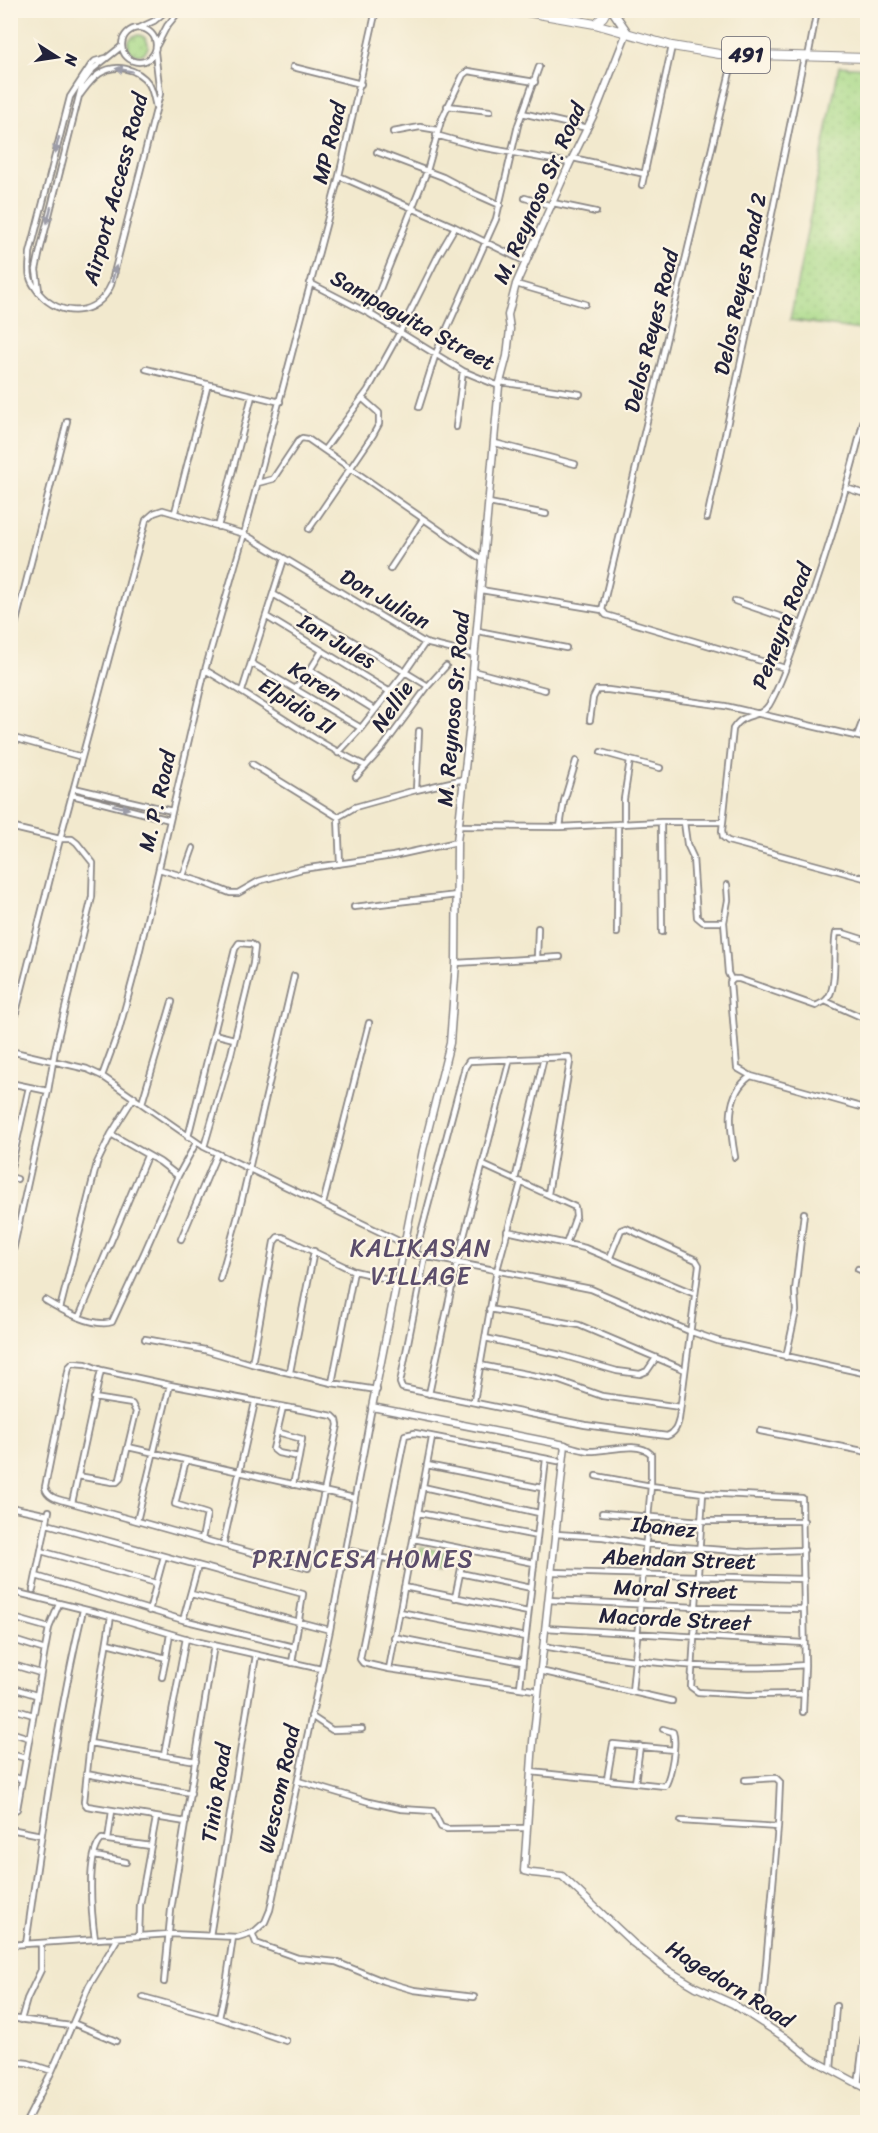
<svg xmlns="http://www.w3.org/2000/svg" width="878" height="2133" font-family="Sriracha,sans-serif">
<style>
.grass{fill:url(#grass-dots);stroke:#657e62;stroke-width:1.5}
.garden{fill:#a8d988;stroke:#657e62;stroke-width:1.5}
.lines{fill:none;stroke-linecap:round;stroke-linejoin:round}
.minor-casing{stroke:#8a8684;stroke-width:8}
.tertiary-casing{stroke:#8a8684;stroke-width:9}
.secondary-casing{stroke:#8a8684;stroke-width:10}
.primary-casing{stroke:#8a8684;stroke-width:10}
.minor{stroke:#fff;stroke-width:4.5}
.tertiary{stroke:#fff;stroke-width:6}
.secondary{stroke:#fff;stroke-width:7}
.primary{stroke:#fff;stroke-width:8}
.oneway{fill:#9c9ca7}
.labels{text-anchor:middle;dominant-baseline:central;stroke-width:4.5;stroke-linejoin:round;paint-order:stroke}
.shield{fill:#fcf5e5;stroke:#63616e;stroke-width:1.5}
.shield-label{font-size:21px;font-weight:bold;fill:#22223b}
.street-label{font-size:22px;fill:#22223b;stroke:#fcf5e5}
.neighbourhood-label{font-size:24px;letter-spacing:1.5px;fill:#5b4d6b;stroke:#fcf5e5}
</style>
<defs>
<pattern id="grass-dots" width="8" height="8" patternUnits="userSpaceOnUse" patternTransform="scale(1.5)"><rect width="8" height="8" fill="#a8d988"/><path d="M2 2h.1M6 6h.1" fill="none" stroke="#90ba76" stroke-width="1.8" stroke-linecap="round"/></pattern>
</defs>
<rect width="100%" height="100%" fill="#fcf5e5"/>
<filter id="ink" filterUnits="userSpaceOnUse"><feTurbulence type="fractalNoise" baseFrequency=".0167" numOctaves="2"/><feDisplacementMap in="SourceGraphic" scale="12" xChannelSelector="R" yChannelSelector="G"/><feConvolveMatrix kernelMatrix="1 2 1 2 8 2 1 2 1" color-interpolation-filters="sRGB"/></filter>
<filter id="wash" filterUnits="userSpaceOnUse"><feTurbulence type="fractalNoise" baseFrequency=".008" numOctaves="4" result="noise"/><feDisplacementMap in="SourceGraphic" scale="24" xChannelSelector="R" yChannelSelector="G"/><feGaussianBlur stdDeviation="1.35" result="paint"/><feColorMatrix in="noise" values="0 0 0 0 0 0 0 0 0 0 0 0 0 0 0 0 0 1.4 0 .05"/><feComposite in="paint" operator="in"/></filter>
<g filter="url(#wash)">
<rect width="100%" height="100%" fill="#f2e9ce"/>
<path class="grass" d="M128 45a10 10 0 1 1 20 0a10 10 0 1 1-20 0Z
M839 66 867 68V331L790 320Z"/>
<path class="garden" d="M421 1547 445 1552 442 1567 418 1562Z"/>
</g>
<g filter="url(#ink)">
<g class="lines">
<defs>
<path id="minor" d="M122 45a17 17 0 1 1 34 0a17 17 0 1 1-34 0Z
M139 28 154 21 167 10
M157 45 167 26 180 10
M734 55 602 610 606 615 785 668
M808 57 817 10
M106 58 95 61 91 65 70 97 30 253C30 261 28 269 30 277 31 283 35 287 39 293 60 318 97 317 111 285L160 94 155 52
M293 67 361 84
M80 95C86 87 91 79 99 74 115 63 138 68 149 84 153 91 154 99 156 107
M447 106 490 111
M522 113 587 128
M393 132 420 127 438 130
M436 135 475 146 570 163
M377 152 443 177 473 193 500 205
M573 158 645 174
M339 176 455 227 526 262
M642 185 672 46
M525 198 552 206
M553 203 596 212
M310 283 370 314 463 371 499 386
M516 284 585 304
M39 290 36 270 39 255 82 84 93 69 122 46
M370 314 427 171 441 121 463 75 468 71 535 82
M146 369 280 402
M500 382 580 394
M868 403C849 481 827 557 799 632 790 656 782 683 769 705 759 720 745 710 733 729L722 831 723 837 728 841 868 879
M419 407 436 353 496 219 518 125 539 67
M456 427 463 371
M495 443 575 464
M324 450 368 390 400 332 438 256 455 227
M258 483 273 479 299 440 302 438 308 439 483 560
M846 488 868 495
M489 503 546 514
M175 512 208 384
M707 518 757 287 804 57
M218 527 252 396
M309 529 373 435 379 424V413L362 398
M390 569 423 519
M481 590 602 610
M273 594 405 672 361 728 338 753
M735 601 802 624
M267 617 390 692
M478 631 566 648
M10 645 67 421
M251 663 361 728
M205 670C260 701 310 740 366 766
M310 670 322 651
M473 671 545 690
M428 686 446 666
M296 688 310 670 375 710
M242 691 284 559
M590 720 593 698 597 690H608L725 706 868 739
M857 736 868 707
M10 737 82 757
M601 752 630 760
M252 764 338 817 355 807 416 790 464 779
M356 777 383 747 428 686 405 672 425 643
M74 788 172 811
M416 790 419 731
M72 795 170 820
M338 817 340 864
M661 822 662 932
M684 822 687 844 693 857 697 917 703 922H724
M624 824V799L630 760 660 768
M460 826 560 827 661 822H723
M10 827 60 839H72L77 843 93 863 92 897 55 1050 48 1091 10 1264
M560 827 564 801 576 761
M159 869 202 882 230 893H238L259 881 302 869 393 856 457 842
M183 876 193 848
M727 885 728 900 724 922 728 973 731 979H739L816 1006C819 1004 822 1003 825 1001 839 991 832 949 836 933H843L868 941
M354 907 457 895
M617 933 618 824
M537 959 538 928
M456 963 560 957
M734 979 730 982 737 1068 751 1076
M825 1001 868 1020
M214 1034 234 1039
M10 1036 60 839 146 520 154 513 163 510 244 534 339 176 376 10
M10 1051 87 1069 102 1076 204 1147 405 1244
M102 1076 119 1030 135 971 205 670 244 534 425 643 475 655
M10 1083 48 1091
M142 1103 172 1002
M111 1134 160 1162 178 1176
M188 1137 235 949 239 943 251 944 255 947 253 964 231 1054 204 1147
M735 1157C730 1129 724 1094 751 1076L868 1109
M483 1165 575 1207 576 1216 566 1244
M10 1172 29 1087
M10 1177 17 1179
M515 1180 544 1057
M323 1204 369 1023
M507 1231 585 1248 695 1294
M181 1239 217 1154
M403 1252 591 1289 689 1331 718 1341 868 1374
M415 1255 465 1067 469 1061 569 1057 570 1062 548 1194
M425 1257 400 1383 402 1388 585 1425 667 1436C675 1433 677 1427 679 1419L699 1265 696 1260 626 1228 621 1230 610 1257
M858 1269 868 1273
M220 1279 239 1212 294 976
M419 1280 453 1286
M45 1300C61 1310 94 1328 112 1322L145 1251 178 1176 196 1143
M60 1309 97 1163 111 1134 134 1097
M489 1309 579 1325 685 1370
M79 1317 147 1156
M485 1338 561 1355 617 1371 640 1374 647 1371 656 1358
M145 1339 205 1350 252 1364 332 1383 377 1390
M786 1357 796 1311 795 1291 804 1213
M252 1364 274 1242 278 1237H283L354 1271 397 1281
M480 1365 557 1380 602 1396 680 1407
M101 1370 72 1503 137 1521
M290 1372 314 1251
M332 1383 354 1271
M170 1385 137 1521 223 1545
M429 1394 457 1263 510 1059
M474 1401 497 1270 521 1182
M283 1407 273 1449 278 1453 299 1457 293 1485
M760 1431 868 1452
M277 1432 302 1439 299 1457
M565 1445C573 1447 581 1450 589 1451 606 1452 638 1440 651 1454V1486L632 1692
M128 1447 354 1498
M186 1460 175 1504 207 1514 202 1539
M427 1465 542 1488
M78 1476 112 1482H117L120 1479 136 1412 132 1404 94 1398
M596 1476 651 1486 703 1493 802 1498 805 1665 803 1712
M423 1487 539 1513
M703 1493 691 1687 698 1692 748 1695 804 1694
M72 1503C63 1500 47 1499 45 1487L69 1367 73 1363 86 1364 101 1370 170 1385 333 1416 337 1420 338 1425 308 1568 223 1545 255 1402
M10 1507 48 1515
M419 1513 537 1536
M602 1513 702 1521H804
M47 1524 303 1594 292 1663
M556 1534 603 1537 644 1544 748 1552 804 1550
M414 1539 534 1563
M345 1550 408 1563
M41 1551 156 1583
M552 1572 804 1579
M460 1573 531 1588
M36 1576 183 1620 294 1647
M404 1587 528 1612
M33 1590 49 1511
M10 1591 111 1616 195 1641 321 1669
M191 1594 330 1630
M455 1598 465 1549
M548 1600 695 1607 804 1609
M149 1611 164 1556
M400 1612 525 1637
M111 1616 90 1743 84 1802 87 1806 186 1822
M10 1617 49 1628
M183 1620 198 1566
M545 1628 804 1643
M394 1637 522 1662
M10 1639 45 1650
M107 1643 166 1658 170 1634
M543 1646C627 1661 719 1673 805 1665
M10 1664 40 1673
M389 1669 432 1438
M540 1671 672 1701
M162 1677 166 1658
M10 1687 36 1695
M520 1687 546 1459
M534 1690 389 1669 363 1663 360 1659 405 1435 415 1433 558 1461
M10 1708 33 1715
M311 1716 332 1730 362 1729
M10 1732 29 1738
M90 1743 196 1761
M10 1754 25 1758
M164 1755 186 1638
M531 1772 665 1786C671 1776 677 1743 673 1732L663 1729
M86 1774 191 1793
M10 1776 21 1779
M607 1779 613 1744 674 1750
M745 1780 776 1778 780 1782 778 1827 761 2022
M298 1781 369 1802 401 1809 433 1811 441 1827 447 1829 526 1828
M635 1783 640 1746
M112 1811 108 1840 151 1846
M10 1813 17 1809 45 1650 49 1628 59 1604
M681 1821 778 1827
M10 1829 41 1835
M95 1856 126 1862
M252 1932 256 1943 298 1958 336 1962 383 1981 414 1990 474 1997
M139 1935 140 1905 156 1818
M210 1936 256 1655
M95 1939C92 1918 85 1855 102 1839L108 1840
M26 1944C42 1832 57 1719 83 1610
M10 1945 169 1934 238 1937 254 1932 265 1922 270 1910 330 1630 372 1407
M164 1982 171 1910 214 1645
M143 1997 219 2018 286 2041
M10 2018 71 2026
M219 2018 226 1985 233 1937
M21 2020 27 1999 41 1970V1943
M73 2023 116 2041
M10 2061 28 2063 52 2071
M831 2069 836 2006
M858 2085 865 2028
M26 2122 52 2071 89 1986 118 1938"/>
<path id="tertiary" d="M627 32 597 108 570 163 516 284 508 315 510 329 507 356 499 386 473 671 471 714 457 842 456 963 450 1043 423 1150 372 1407 565 1445 533 1742 524 1871 532 1873 562 1876 633 1943 669 1971 696 1987 733 2004 787 2039 812 2059 868 2089"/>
<path id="secondary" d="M612 10 627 32"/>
<path id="primary" d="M515 10 595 24 672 46 719 54 868 58
M595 24 603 17 607 10"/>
</defs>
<use href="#minor" class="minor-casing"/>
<use href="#tertiary" class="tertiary-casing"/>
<use href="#secondary" class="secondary-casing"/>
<use href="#primary" class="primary-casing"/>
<use href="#minor" class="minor"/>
<use href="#tertiary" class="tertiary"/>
<use href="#secondary" class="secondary"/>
<use href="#primary" class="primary"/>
</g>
<defs><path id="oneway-solid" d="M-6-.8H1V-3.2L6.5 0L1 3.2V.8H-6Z" transform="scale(1.5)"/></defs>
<g class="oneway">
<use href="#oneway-solid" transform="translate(124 70) rotate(-170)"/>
<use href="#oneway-solid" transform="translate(57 145) rotate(104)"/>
<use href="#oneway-solid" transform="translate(49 215) rotate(104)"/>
<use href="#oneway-solid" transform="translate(114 274) rotate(-75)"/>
<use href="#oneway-solid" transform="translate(121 807) rotate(14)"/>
</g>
</g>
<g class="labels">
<rect class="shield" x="722" y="37" width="48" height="36" rx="4.5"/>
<g class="shield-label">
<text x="746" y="55">491</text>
</g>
<g class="street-label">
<text transform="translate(329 143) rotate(-76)">MP Road</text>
<text transform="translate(115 189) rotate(-75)">Airport Access Road</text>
<text transform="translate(539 193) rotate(-66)">M. Reynoso Sr. Road</text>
<text transform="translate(740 284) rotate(-78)">Delos Reyes Road 2</text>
<text transform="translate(413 320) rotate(29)">Sampaguita Street</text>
<text transform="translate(651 331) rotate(-76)">Delos Reyes Road</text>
<text transform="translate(385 599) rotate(30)">Don Julian</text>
<text transform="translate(782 626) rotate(-69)">Peneyra Road</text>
<text transform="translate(337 641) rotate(31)">Ian Jules</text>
<text transform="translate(315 681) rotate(31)">Karen</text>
<text transform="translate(297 706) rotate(33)">Elpidio II</text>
<text transform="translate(392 706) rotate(-55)">Nellie</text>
<text transform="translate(453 709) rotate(-85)">M. Reynoso Sr. Road</text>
<text transform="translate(157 801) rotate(-77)">M. P. Road</text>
<text transform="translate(664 1527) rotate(6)">Ibanez</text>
<text transform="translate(679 1559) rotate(2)">Abendan Street</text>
<text transform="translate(676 1589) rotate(2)">Moral Street</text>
<text transform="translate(675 1619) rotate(3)">Macorde Street</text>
<text transform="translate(279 1789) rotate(-78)">Wescom Road</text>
<text transform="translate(216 1793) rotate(-81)">Tinio Road</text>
<text transform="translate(730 1984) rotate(32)">Hagedorn Road</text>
</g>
<g class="neighbourhood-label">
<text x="421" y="1248">KALIKASAN<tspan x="421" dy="28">VILLAGE</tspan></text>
<text x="363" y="1559">PRINCESA HOMES</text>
</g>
</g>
<rect width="878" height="2133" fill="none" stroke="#fcf5e5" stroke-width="36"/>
<g transform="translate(57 57) rotate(102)" stroke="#fcf5e5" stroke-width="4.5" paint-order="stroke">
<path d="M0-4.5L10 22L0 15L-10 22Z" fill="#22223b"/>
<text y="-9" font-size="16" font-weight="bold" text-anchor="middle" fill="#22223b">N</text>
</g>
</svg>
